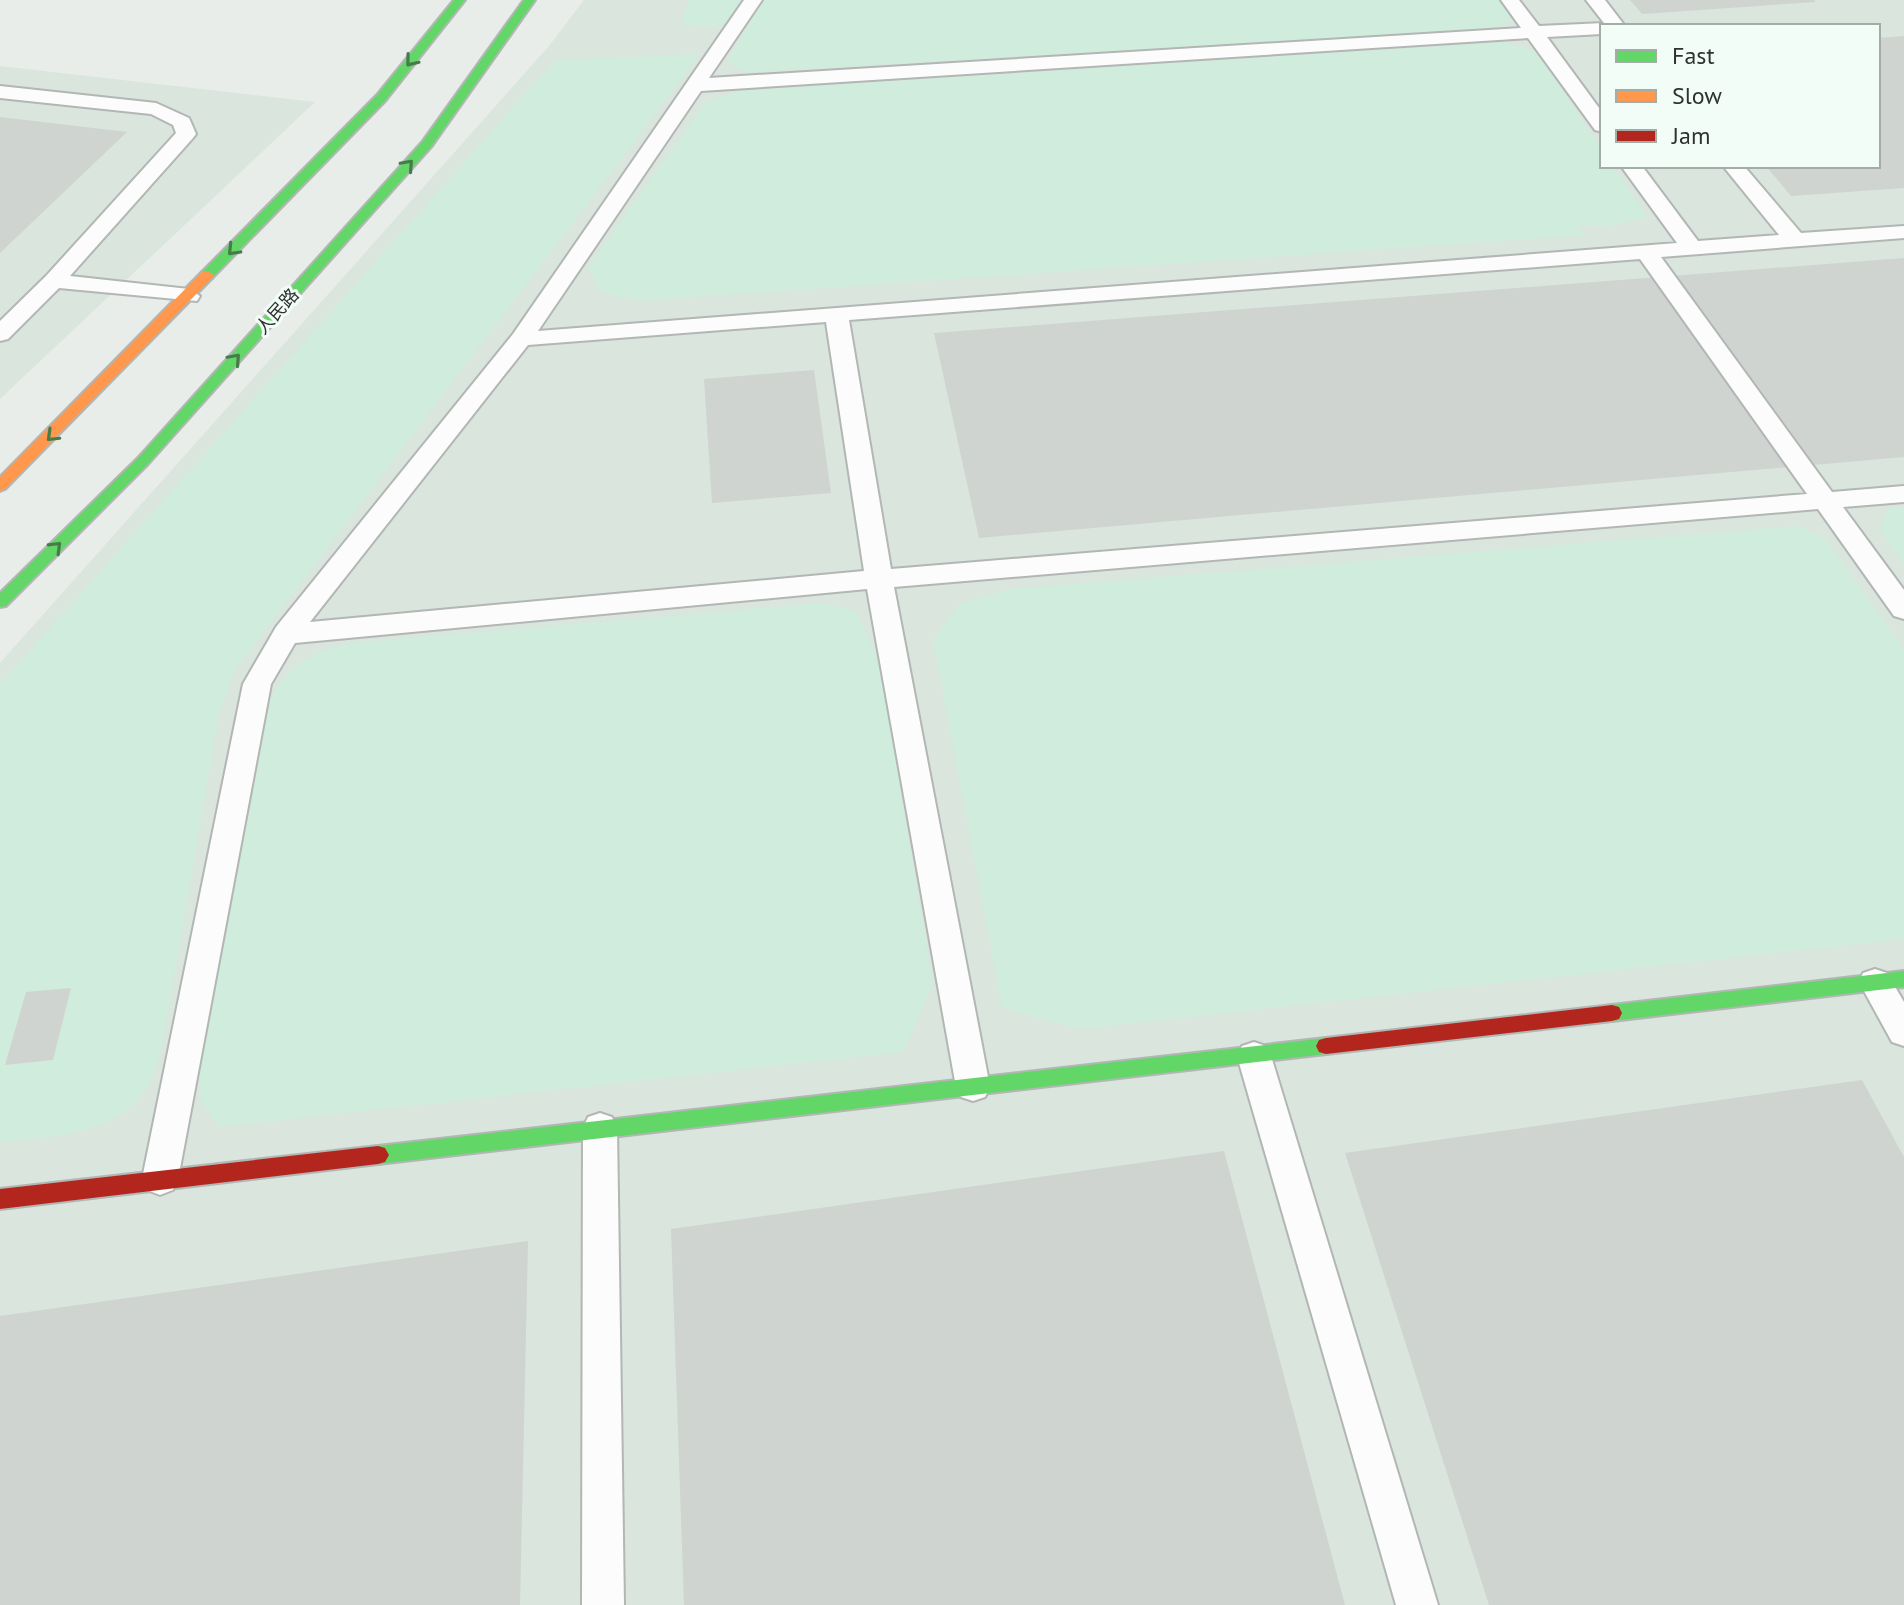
<svg xmlns="http://www.w3.org/2000/svg" width="1904" height="1605" font-family="'PT Sans','Noto Sans SC',sans-serif">
<style>
.built{fill:#d9e5dd;fill-rule:evenodd}
.green{fill:#d0ecdd}
.building{fill:#cfd4d1}
.lines{fill:none;stroke-linecap:round;stroke-linejoin:round}
.lane-casing{stroke:#b2b6b4;stroke-width:4}
.fast-casing{stroke:#b2b6b4;stroke-width:4}
.slow-casing{stroke:#b2b6b4;stroke-width:4}
.jam-casing{stroke:#b2b6b4;stroke-width:4}
.lane{fill:#fcfcfc;fill-rule:evenodd}
.fast{fill:#63d668;fill-rule:evenodd}
.slow{fill:#ff974d;fill-rule:evenodd}
.jam{fill:#b3261e;fill-rule:evenodd}
.oneway{stroke:#467c49}
.labels{text-anchor:middle;dominant-baseline:central;stroke-width:6;stroke-linejoin:round;paint-order:stroke}
.far-street-label{font-size:18px;fill:#2e3230;stroke:#f2fdf7}
</style>
<rect width="100%" height="100%" fill="#e8edea"/>
<path class="built" d="M584 0H1904V1605H0V663L549 46ZM1602 26H1878V166H1602Z
M0 66 315 102 0 399Z"/>
<path class="green" d="M690 0H745L732 22 712 28 680 24Z
M764 0H1502L1512 12 1507 23 1483 30 744 72 727 61Z
M1504 42 1536 51 1602 149V166H1613L1647 217 1612 226H1578L1587 235 640 301 602 293 588 267 705 103 737 91Z
M700 54 233 673 219 714 164 1036C160 1049 158 1066 152 1078 125 1137 56 1135 0 1143V684L555 60Z
M1904 507V565L1879 528 1889 508Z
M1797 526 1824 537 1904 649V939L1079 1029 1002 1008 933 640 959 604 1010 589Z
M820 603 856 611 879 662 933 983 903 1052 220 1127 201 1103 199 1076 261 715C284 672 298 656 347 643Z"/>
<path class="building" d="M1630 0H1815V2L1642 14Z
M1904 36V188L1791 196 1766 166H1878V38Z
M0 117 127 132 0 253Z
M1904 258V457L979 538 934 333Z
M814 370 831 493 712 503 704 379Z
M71 988 53 1060 5 1065 26 992Z
M1862 1080 1904 1157V1605H1489L1345 1153Z
M1224 1151 1345 1605H684L671 1229Z
M528 1241 520 1605H0V1316Z"/>
<g class="lines">
<defs>
<path id="lane" d="M744 0H762L709 78 1521 28 1501 0H1519L1539 26 1604 23 1586 0H1605L1625 26H1602V34L1547 37 1602 112V132L1595 130 1528 38 701 91 538 331 1677 243 1621 166H1642L1698 241 1779 235 1723 166H1744L1801 233 1904 226V238L1661 257 1832 492 1904 486V502L1843 507 1904 590V619L1894 616 1818 509 894 587 990 1087 985 1097 973 1101 961 1097 956 1087 867 589 295 643 271 684 178 1179 173 1190 160 1195 147 1190 142 1179 243 684 276 627 513 334ZM1640 259 1807 494 891 569 849 320ZM826 322 864 571 310 622 528 345Z
M0 86 156 103 189 118 196 134 193 138 70 276 189 289 200 296 197 301 59 288 8 339 0 341V321L46 276 176 133 173 125 151 114 0 98Z
M1875 969 1887 973 1904 1002V1046L1892 1042 1859 982 1863 973Z
M1254 1042 1266 1046 1271 1056 1438 1605H1396L1237 1056 1242 1046Z
M600 1113 612 1117 617 1128 624 1605H582L583 1128 588 1117Z"/>
<path id="fast" d="M454 0H465L385 101 212 278H202V272L377 95Z
M524 0H535L431 147 148 464 6 606 0 607V593L138 458 423 141Z
M1904 971V987L1612 1021 1605 1019 1602 1013 1605 1007 1612 1005Z
M1326 1038 1333 1040 1336 1046 1333 1052 1326 1054 378 1164 371 1162 367 1155 371 1148 378 1146Z"/>
<path id="slow" d="M207 271 214 275 212 278 5 489 0 491V477L202 272Z"/>
<path id="jam" d="M1612 1005 1619 1007 1622 1013 1619 1019 1612 1021 1326 1054 1319 1052 1316 1046 1319 1040 1326 1038Z
M378 1146 385 1148 389 1155 385 1162 378 1164 0 1209V1189Z"/>
</defs>
<use href="#lane" class="lane-casing"/>
<use href="#fast" class="fast-casing"/>
<use href="#slow" class="slow-casing"/>
<use href="#jam" class="jam-casing"/>
<use href="#lane" class="lane"/>
<use href="#fast" class="fast"/>
<use href="#slow" class="slow"/>
<use href="#jam" class="jam"/>
</g>
<defs><path id="oneway-chevron" d="M-2-3.5L2.5 0L-2 3.5" fill="none" stroke-width="1.6" stroke-linecap="round" stroke-linejoin="round" transform="scale(2)"/></defs>
<g class="oneway">
<use href="#oneway-chevron" transform="translate(411 61) rotate(129)"/>
<use href="#oneway-chevron" transform="translate(408 165) rotate(-48)"/>
<use href="#oneway-chevron" transform="translate(233 250) rotate(134)"/>
<use href="#oneway-chevron" transform="translate(235 359) rotate(-48)"/>
<use href="#oneway-chevron" transform="translate(52 436) rotate(136)"/>
<use href="#oneway-chevron" transform="translate(56 547) rotate(-45)"/>
</g>
<g class="labels">
<g class="far-street-label">
<text transform="translate(277 311) rotate(-48)">人民路</text>
</g>
</g>
<rect x="1600" y="24" width="280" height="144" fill="#f2fdf7" stroke="#a4aca7" stroke-width="2"/>
<rect x="1616" y="50" width="40" height="12" fill="#63d668" stroke="#a4aca7" stroke-width="2"/>
<text x="1672" y="64" font-size="24" fill="#2e3230">Fast</text>
<rect x="1616" y="90" width="40" height="12" fill="#ff974d" stroke="#a4aca7" stroke-width="2"/>
<text x="1672" y="104" font-size="24" fill="#2e3230">Slow</text>
<rect x="1616" y="130" width="40" height="12" fill="#b3261e" stroke="#a4aca7" stroke-width="2"/>
<text x="1672" y="144" font-size="24" fill="#2e3230">Jam</text>
</svg>
